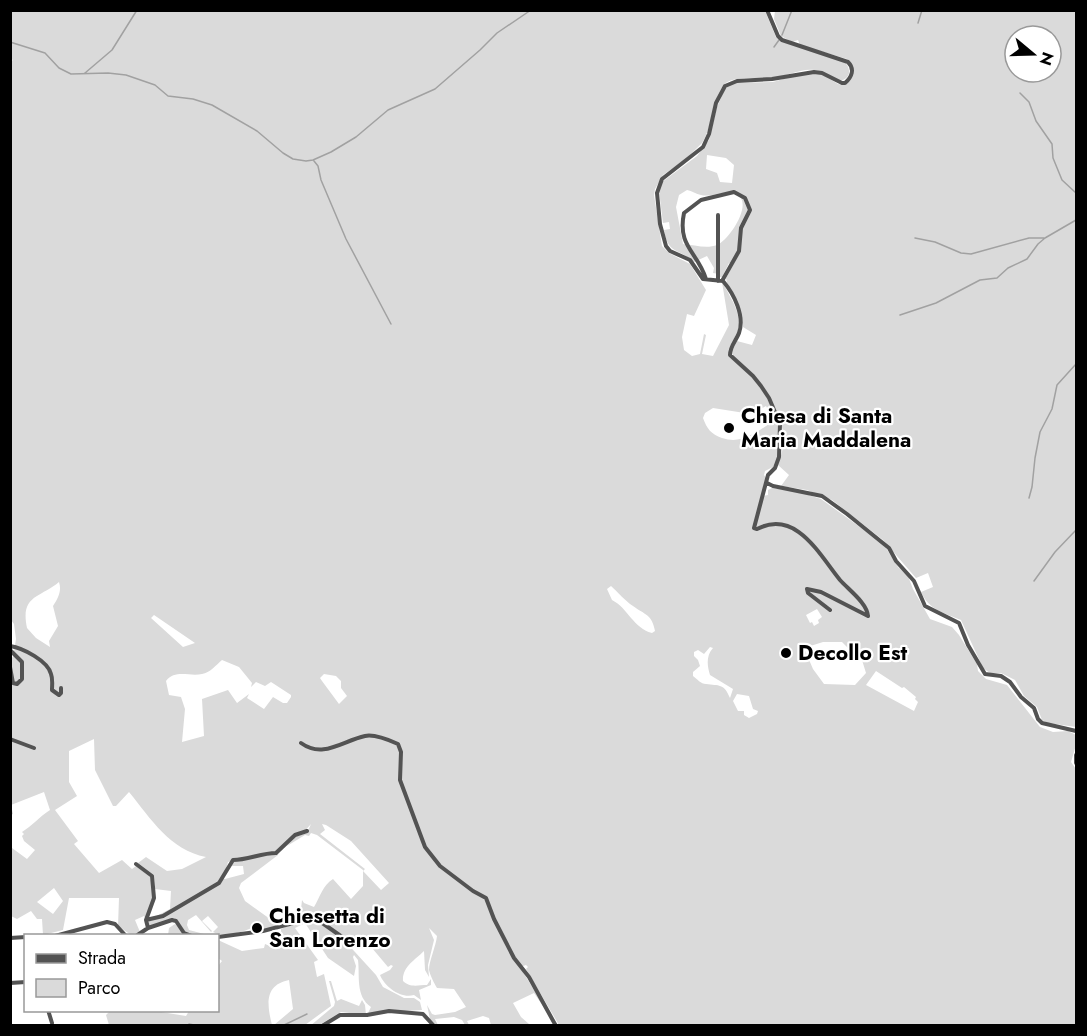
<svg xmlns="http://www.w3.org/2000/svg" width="1087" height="1036" font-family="Jost,sans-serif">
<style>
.green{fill:#dadada;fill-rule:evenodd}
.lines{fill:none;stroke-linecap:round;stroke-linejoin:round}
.stream{stroke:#a1a1a1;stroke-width:1.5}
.minor{stroke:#535353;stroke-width:4}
.poi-dot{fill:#000;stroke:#fff;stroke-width:2}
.labels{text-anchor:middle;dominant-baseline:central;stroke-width:4.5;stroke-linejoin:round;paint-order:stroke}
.poi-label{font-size:21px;font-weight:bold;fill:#000;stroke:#fff;text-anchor:start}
</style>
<rect width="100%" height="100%" fill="#fff"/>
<path class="green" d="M11 11H765L776 37 781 41 845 62C852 71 850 79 839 81 830 78 824 71 814 70 801 68 785 77 772 78 760 79 730 75 723 86 711 103 713 126 702 143L686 159 663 175 655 189 654 195 662 246 669 253 690 264 706 290 694 316 687 314 682 337 684 350 692 356 700 354 704 334 706 335 702 354 713 356 729 325 722 282 723 283C730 298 744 315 737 333 733 341 728 347 728 355L752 377 765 394 779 425 778 457 773 467 765 471 764 475 766 478 763 496 768 495V490L772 488 799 492 821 499 878 540 886 548 898 567 908 576 913 589 930 619 952 627 959 635 977 664 978 671 986 679 1007 685 1040 727 1053 732 1068 731 1076 735V745L1071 762 1076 769V1025H559L526 969 528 967 526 965 520 967 549 1015 534 993 513 1003 521 1017 529 1024 528 1025H491L489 1018 483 1016 467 1021 469 1025H465L462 1020 454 1017 435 1019 438 1025H435L430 1019 427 1005 432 1014 435 1015 455 1012 466 1007 454 989 437 988C434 983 430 975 429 970 429 961 436 946 437 936L429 928 434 940 428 965 429 977 425 970 424 951C415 960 402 967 403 981 410 988 418 985 427 985L431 979V985L419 990 421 1000 414 995C401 999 385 987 380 975L390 970 393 966 391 965 388 967 361 935 357 938 354 946 320 919 298 920 283 925 286 918 301 909 302 900 304 903 314 907C320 897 323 885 333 879L351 899 363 886V870L317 835 311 833 309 836 305 835 287 846 295 837 307 833 311 824 304 832 294 834 279 850 278 855 241 883 239 888 245 901 277 924 274 928 260 930 259 925C248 930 227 939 213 932L218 927 208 916 202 921 212 931 211 932 196 915 188 920 187 925 189 930 208 935H168L169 928 175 924 179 927 180 926 177 920 174 918 149 926 147 921 170 909 171 891 155 889 154 875 138 863 146 857 167 871 182 869 206 857C170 850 151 819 129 792L116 806H113L95 770 94 739 69 751V782L77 796 55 810 78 841 74 844 99 873 122 860 132 869 136 866 150 877C155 892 152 906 146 920L144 916 135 920 140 932 131 935 118 926 119 898H69L63 930 43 935 42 919H37L31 911 17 919 11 916V844L12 848 27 859 35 850 24 841 22 836 24 834 22 832C32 826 39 817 50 810L44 792 11 805 13 814 11 815 10 659 13 657 16 639 14 624 11 620 10 62 13 60 11 59ZM766 406 774 421C757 431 743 445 722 438 711 434 707 429 703 418L705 413 713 408 751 414ZM59 582C62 591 58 598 53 606L58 626 49 641 50 647 36 638 27 628C20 595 40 598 59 582ZM611 586C618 592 625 601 633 606 645 615 652 614 655 631L652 633C633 628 628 608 612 600L607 589ZM817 609 822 617 818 620 819 623 814 626 812 622 810 623 806 615ZM154 615 195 643 183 647 151 618ZM823 642H842L848 648 850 646 862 660 866 673 855 685 824 684 813 669 804 648ZM710 647 713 648C706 656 707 665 710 675L733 689 730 698C724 683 719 686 706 684 701 684 697 679 693 676V672L700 666 698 660 694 656V652L698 650 704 654ZM222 660 239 667 252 683 251 687 256 682 265 686 271 682 291 695V697L287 703H283L273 697 264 709 247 698 249 694 237 703 228 690 202 699 204 736 182 742 185 709 181 697 169 695 166 681C175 669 190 677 202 674 210 673 216 665 222 660ZM876 671 902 688 904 687 916 697 915 699 918 702 914 711 866 685ZM324 674 336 676 341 681V688L347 696 339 704 322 681 320 678ZM737 694 749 696 753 709 758 711 757 714 749 718 744 715V711H738L733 701ZM322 824 326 825 351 841 389 883 381 890 363 871 365 869 320 834 325 830ZM231 861 229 866H243L244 874 225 879 221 878 225 873 228 862ZM54 888 63 901 53 914 37 902Z
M775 11H1076V727L1048 723 1042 720 1037 707 1024 696 1015 680 1001 673H990L983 668 961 620C944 613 929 610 921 592L933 587 928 573 916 578 883 540 832 500 807 490 781 486 789 475 778 465C797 418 762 389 733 357L732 351 737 341 752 345 756 335 743 327 740 308 727 283 726 278 733 265 729 263 722 277H719V274L713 273 714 268 707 256 694 262C679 248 668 255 664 230L670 229 669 222 663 223 659 191 662 182 697 156 709 140 717 107 726 87 733 83 773 82 797 75 816 73 825 76 838 84 843 85 854 72 853 66 847 59 800 45 798 40 792 42 781 36 774 19ZM1015 36H1051V72H1015ZM707 155 726 158 734 165 732 183 720 182 717 173 706 169ZM687 190C692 191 696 194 701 195 712 198 727 188 738 195 753 205 728 241 717 245 707 249 694 245 683 244L676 207 679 195Z
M318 922 344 940 376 975 383 987 404 998H414L420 1002 422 1010 368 1013 371 1007C355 996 360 975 358 960L354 955 353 957 356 966 354 976 328 958 305 923 295 928 318 960 314 962 317 977 324 974 331 1006 305 1025H274L293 1009 289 980C264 985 267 1005 272 1025H109L106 1015 111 1010 155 1011 186 1016 189 1011 218 1010V966L222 961 218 958V940L242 951 264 948 265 944 277 949 280 946 278 938 281 935V929L293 924Z
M329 981H331L337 1001 341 999 359 1006 362 1000 365 1005 366 1015 341 1012 319 1025 310 1026 334 1006 335 1002Z"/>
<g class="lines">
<path class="stream" d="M918 23 922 10
M782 35 792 10
M10 42 45 53 59 68 71 74 108 73 126 75 155 85 168 96 193 99 212 105 257 131 283 153 293 159 306 161 313 160 331 152 356 137 388 110 435 89 480 50 497 33 531 10
M774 47 779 40
M85 73 112 50 137 10
M1020 93 1029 102 1036 121 1052 144 1053 158 1062 180 1076 193
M314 161 318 166 321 180 346 239 391 324
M915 238 935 242 961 253 971 254 1029 238H1044
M900 315 936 303 980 280 997 278 1008 268 1027 259 1038 244 1045 238 1076 220
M1029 498 1032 487 1035 458 1040 432 1052 409 1057 385 1076 364
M1034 581 1055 552 1076 530
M186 1026 189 1024 199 1026
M282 1026 307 1014"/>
<path class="minor" d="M767 10 778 36 782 40 848 62C855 69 852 77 845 83H842L822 73 814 72 772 79 737 81 725 86 716 103 709 134 703 147 662 179 657 193 660 224 666 246 670 251 690 260 703 279 723 281C734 294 745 316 739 333 736 341 730 346 730 355L753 376 761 386 769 398 780 424 779 457 775 468 768 475 754 528 757 529C796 509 819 554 840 580 849 590 867 603 868 616
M718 215V281
M706 279C698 252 677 247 684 213L701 200 734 192 745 198 750 210 741 228 739 251 722 281
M767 483 773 486 822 496 847 514 889 548 896 561 914 581 925 606 959 623 968 645 985 674 1001 676 1010 682 1021 697 1034 708 1038 719 1042 723 1076 731
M830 610 808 593 807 589 821 592 868 616
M10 646C23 648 48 661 51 674 53 679 52 685 52 690L59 695 61 693V688
M10 650 22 662V679L17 684 13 683 10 667
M10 739 34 748
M301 743C323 759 342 741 365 736 374 734 389 740 398 744L401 752 400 780 425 847 440 866 473 891 486 898 494 919 514 958 529 977 556 1026
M1076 755V763
M136 864 152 876 154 898 146 920 148 928
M146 920 163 916 219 883 233 860C248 860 261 853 276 853L295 835 307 831
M55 936 107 922 115 924 126 936
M136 936 148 928 172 920 176 921 184 933 192 936
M218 937 263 931 301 921 318 920 345 939
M10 938 26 937
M10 983 26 982
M48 1010 52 1023
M322 1026 340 1015H367L389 1011 423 1014 434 1026"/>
</g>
<g class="poi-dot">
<circle cx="729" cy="428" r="6"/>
<circle cx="786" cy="653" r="6"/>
<circle cx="257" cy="928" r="6"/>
</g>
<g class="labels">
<g class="poi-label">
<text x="741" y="416">Chiesa di Santa<tspan x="741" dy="24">Maria Maddalena</tspan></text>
<text x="798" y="653">Decollo Est</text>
<text x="269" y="916">Chiesetta di<tspan x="269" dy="24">San Lorenzo</tspan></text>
</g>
</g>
<rect width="1087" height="1036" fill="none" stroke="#000000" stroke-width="24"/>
<rect x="24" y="934" width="195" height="78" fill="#ffffff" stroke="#999999" stroke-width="1.5"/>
<rect x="36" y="954" width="30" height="9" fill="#535353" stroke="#999999" stroke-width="1.5"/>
<text x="78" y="964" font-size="18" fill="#000000">Strada</text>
<rect x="36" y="979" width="30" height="18" fill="#dadada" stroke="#999999" stroke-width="1.5"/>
<text x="78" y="994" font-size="18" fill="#000000">Parco</text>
<g transform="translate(1033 54) rotate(109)"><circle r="28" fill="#ffffff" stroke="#999999" stroke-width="1.5"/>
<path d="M0-4.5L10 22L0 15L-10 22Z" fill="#000000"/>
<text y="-9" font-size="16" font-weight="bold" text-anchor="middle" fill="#000000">N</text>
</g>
</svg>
